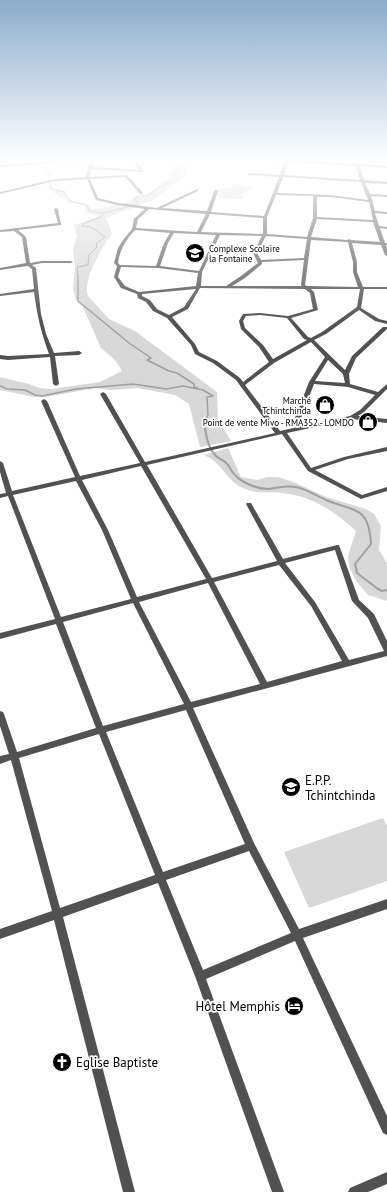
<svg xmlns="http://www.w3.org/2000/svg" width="387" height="1192" font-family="'PT Sans',sans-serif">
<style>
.green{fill:#d8d8d8}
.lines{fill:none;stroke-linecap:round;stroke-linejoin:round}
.stream-far2{stroke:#9f9f9f;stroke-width:1}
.stream-far1{stroke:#9f9f9f;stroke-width:1.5}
.stream{stroke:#9f9f9f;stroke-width:2}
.street{fill:#515151;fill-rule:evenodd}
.labels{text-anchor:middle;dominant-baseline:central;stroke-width:3.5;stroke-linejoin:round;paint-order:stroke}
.far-poi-label{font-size:9px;fill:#000;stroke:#fff;text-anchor:end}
.near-poi-label{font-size:13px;fill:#000;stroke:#fff;text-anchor:start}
</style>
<rect width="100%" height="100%" fill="#fff"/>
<path class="green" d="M171 159H180L186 163 185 176 153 200 106 218 112 233C103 247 82 279 88 296L109 319 135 331 217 392 218 419 231 441 200 447 189 404 175 395 138 388 111 390 95 388 46 397H35L0 390V377L29 384 40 388 51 389 100 382 122 371 115 360 101 348 83 307 76 300 73 289 75 270 73 249 77 236 74 225 90 220 98 216 88 213 85 210 86 206 81 204 70 203 50 190 48 188V182L51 183V188L66 191C68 203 79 202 88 205L92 210C109 204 120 210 136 196L147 195 170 177 172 165 161 160Z
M234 184 251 187 252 189 240 195 244 199C235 198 226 201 219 198V195H216V189L230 188Z
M228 448 241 477 257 480 267 477H278L296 483 326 497 366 509 374 514 381 526 379 550 387 563V601L368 595 356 581 349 566 348 556 356 531C336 512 311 496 283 493 268 491 256 495 241 487 226 479 221 462 204 455Z
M383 818 387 826V881L309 908 284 852Z"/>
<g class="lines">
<path class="stream-far2" d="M48 159 44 165 49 175 51 189 64 192 63 193 72 202 87 205 89 211 102 213
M78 277 77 267 88 265 89 255 97 247 96 244 105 237 91 227 82 226 85 223 101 217 103 213 135 205 139 202 136 201V197L141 195 147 196 158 188 173 181 179 169 170 159"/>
<path class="stream-far1" d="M78 276V301L129 343 151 358 147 360 169 371 177 373 194 384V387L198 388
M0 386 7 389 25 390 35 395 42 396 76 389 133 384 166 389 183 386 203 390 213 396 207 397 208 415 204 422 205 429"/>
<path class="stream" d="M205 428C207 439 208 448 216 456 219 459 224 460 226 463 230 466 231 472 235 475 242 483 258 489 268 489 278 488 286 485 296 487 306 489 317 496 326 500 355 512 369 506 371 544L355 564 357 573 378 589 382 591 387 590"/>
<path class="street" d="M85 159H94L92 167 139 170 132 159H135L143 171 141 172 91 169 90 177 127 175 143 193 140 194 125 177 90 179 98 198 118 203 157 208 197 189H198V191L162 208 207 211 214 191 216 190 218 191 211 212 264 216 279 177 249 175 247 174 249 173 280 175 284 162 257 160 256 159 285 160 286 159H288V160L356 164 354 159H357L359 164 387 166V168L360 166 364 180 387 182V184L365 183 370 194 387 195V197L371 196 375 211 387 212V214L375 213 379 226 387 227V229L380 228 385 243H387V245H386L387 249V256L385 255 381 245 352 243 357 262V272L363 287H387V289H364L361 308 379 319 387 321V324L375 321 359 310 326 334 314 340 345 370 352 356 383 327H387V329L356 358 349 374 350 384 378 392 387 384V389L364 412 358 416 387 419V423L352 419 287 433 311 468 344 457 387 447V451L348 459 315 470 362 495 387 487V491L361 499 308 471 282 434 147 465 212 578 277 561 246 504 247 503H251L283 559 337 545H339L359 600 374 614 387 641V656L193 708 254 843 299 929 387 899V909L303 938 387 1116V1135L383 1133 295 941 206 979 284 1192H272L195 976 158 883 63 917 135 1192H123L54 920 0 939V929L52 911 11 760 0 764V756L9 754 0 726V711L3 712 4 714 17 752 96 728 56 624 0 639V633L55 619 8 496 0 498V494L6 493 0 472V461L3 463 12 491 75 477 41 401 44 399 47 401 80 476 140 463 100 394 103 392 106 394 145 462 275 433 236 380 213 363 195 354 191 345 167 318 153 311 146 302 138 298 137 294 121 288 114 277 117 266 114 263 118 248 123 240 132 229 134 219 145 209 118 205 96 200 87 179 55 181 0 194V192L55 179 86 177 88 169 86 168 88 167 91 160 0 167V165ZM288 162 356 166 360 180 284 175ZM283 177 361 182 368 200 331 195 277 193ZM276 195 313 196V218L307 237 267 234V217ZM317 197H331L369 202 373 220 317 217ZM149 209 206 214 197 232 136 228 138 219ZM210 214 263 218V234L201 232ZM317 219 373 222 380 242 351 240 349 239 347 240 311 237ZM135 230 170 233 164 243 156 266 120 265 118 263C120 249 126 240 135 230ZM174 233 216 235 199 271 160 266 168 243ZM220 235 262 236 253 253 258 263 241 276 226 286H201L202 272ZM266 236 307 239 304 258 261 260 257 253ZM311 240 348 242 353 262V272L358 287 307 286 305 285ZM304 260 301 285 302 286H232L245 278 262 264V262ZM121 267 158 268 198 273 196 286 139 292 125 286 118 277ZM200 288 305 289 310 293 313 309 288 316 260 313 243 314 239 321 241 329 259 347 269 362 243 382 240 378 217 361 199 352 195 344 172 317 188 309ZM196 289 184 307 169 315 157 309 150 300 142 296V294ZM311 289H360L357 307 322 332 311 338 308 337 291 318 318 310 314 292ZM260 315 287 318 304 339 307 340 273 359 263 345 245 328 243 321 246 316ZM311 342 325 357 309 382 295 418 298 427 280 431 245 385 274 363ZM328 360 343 374 345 383 315 381ZM314 384 348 387 375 395 360 410 350 416 303 426 301 418ZM141 466 206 579 137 597 108 530 82 480ZM76 481 102 530 131 599 61 617 13 495ZM335 550 352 601 368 618 384 651 349 660 315 602 285 563ZM279 565 311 606 342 661 267 682 214 582ZM208 583 260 684 191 702 139 602ZM133 603 184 704 103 726 63 622ZM186 710 245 844 163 872 106 732ZM99 734 155 875 60 908 19 758ZM249 851 291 933 203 970 166 880Z
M56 208 58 209 61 225 18 230 26 237 30 263 42 261H71L73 262 71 263H42L32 265 36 268 41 314 46 334 54 353 79 351 82 353 79 355 55 356 59 384 56 386 53 384 50 357 8 360 0 359V355L8 356 49 354C41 332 37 315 34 292L0 296V294L34 289 32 269 28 266 0 270V268L26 263 22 237 14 231 0 232V230L58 223 54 209Z
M387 1172V1184L368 1192H348L350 1188Z"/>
</g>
<linearGradient id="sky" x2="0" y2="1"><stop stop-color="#8baccb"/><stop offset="0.49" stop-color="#fff"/><stop offset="1" stop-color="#fff" stop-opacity="0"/></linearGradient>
<rect width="387" height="325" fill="url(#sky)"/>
<defs>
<symbol id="school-disc" viewBox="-11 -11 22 22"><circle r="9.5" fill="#000" stroke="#fff"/><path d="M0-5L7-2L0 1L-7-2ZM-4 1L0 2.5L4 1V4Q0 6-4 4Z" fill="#fff"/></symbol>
<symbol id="shop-disc" viewBox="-11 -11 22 22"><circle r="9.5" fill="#000" stroke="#fff"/><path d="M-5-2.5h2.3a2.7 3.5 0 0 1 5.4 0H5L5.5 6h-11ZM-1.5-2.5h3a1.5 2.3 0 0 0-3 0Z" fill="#fff"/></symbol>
<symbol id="hotel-disc" viewBox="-11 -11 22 22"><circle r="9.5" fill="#000" stroke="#fff"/><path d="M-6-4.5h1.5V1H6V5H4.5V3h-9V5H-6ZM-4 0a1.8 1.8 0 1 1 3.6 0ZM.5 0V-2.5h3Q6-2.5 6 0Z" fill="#fff"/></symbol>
<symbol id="church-disc" viewBox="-11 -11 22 22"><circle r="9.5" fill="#000" stroke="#fff"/><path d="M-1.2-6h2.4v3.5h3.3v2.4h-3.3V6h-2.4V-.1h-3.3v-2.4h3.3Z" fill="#fff"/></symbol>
</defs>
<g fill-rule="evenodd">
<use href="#school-disc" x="184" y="242" width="22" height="22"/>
<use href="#shop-disc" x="314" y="394" width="22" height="22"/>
<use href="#shop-disc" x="357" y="411" width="22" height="22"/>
<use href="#school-disc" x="280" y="776" width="22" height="22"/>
<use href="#hotel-disc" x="283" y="995" width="22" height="22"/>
<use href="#church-disc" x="51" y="1051" width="22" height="22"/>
</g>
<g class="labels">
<g class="far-poi-label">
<text x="209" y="248" text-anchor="start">Complexe Scolaire<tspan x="209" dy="10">la Fontaine</tspan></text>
<text x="311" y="400">Marché<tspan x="311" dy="10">Tchintchinda</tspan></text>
<text x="354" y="422">Point de vente Mivo - RMA352 - LOMDO</text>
</g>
<g class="near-poi-label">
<text x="305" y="780">E.P.P.<tspan x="305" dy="15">Tchintchinda</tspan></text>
<text x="280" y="1006" text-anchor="end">Hôtel Memphis</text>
<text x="76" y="1062">Eglise Baptiste</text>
</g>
</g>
</svg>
